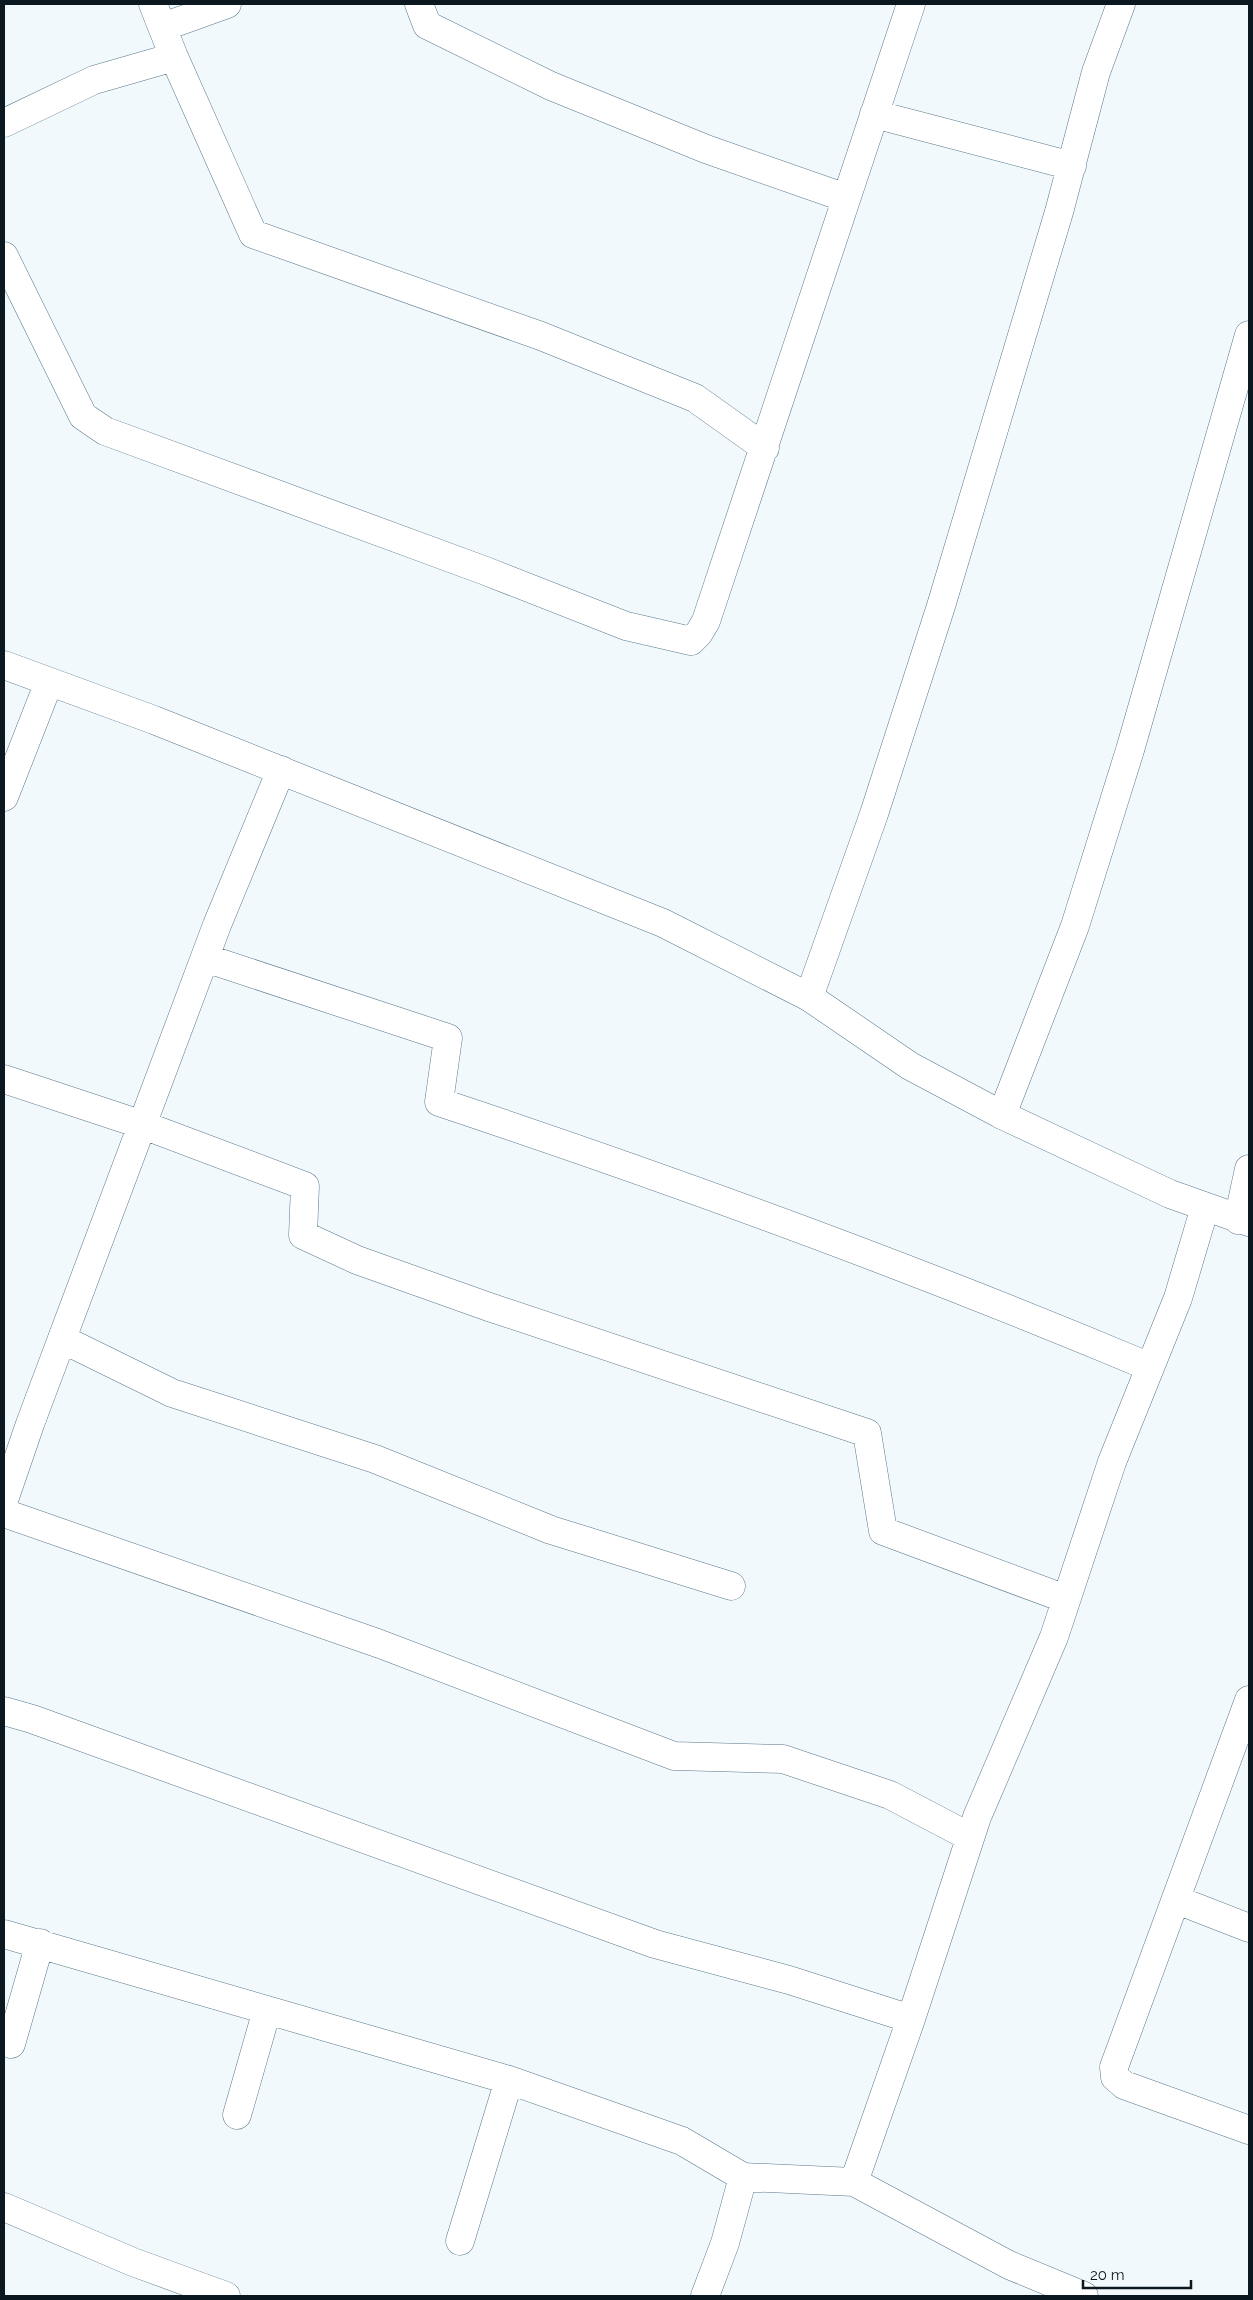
<svg xmlns="http://www.w3.org/2000/svg" width="1253" height="2300" font-family="Raleway,sans-serif">
<style>
.lines{fill:none;stroke-linecap:round;stroke-linejoin:round}
.minor-casing{stroke:#59788b;stroke-width:29}
.tertiary-casing{stroke:#59788b;stroke-width:29}
.minor{stroke:#fff;stroke-width:28}
.tertiary{stroke:#fff;stroke-width:28}
</style>
<rect width="100%" height="100%" fill="#f2f9fd"/>
<g class="lines">
<defs>
<path id="minor" d="M153 4 174 57 253 234 541 336 695 398 765 448
M419 4 427 25 551 86 706 149 846 198
M163 27 227 4
M874 114 1072 166
M4 123 94 80 174 57
M4 256 83 416 105 431 483 570 626 626 691 641 699 633 706 621 911 4
M4 797 49 682
M205 958 448 1038 439 1102C679 1182 917 1269 1150 1367
M809 997 874 814 941 606 1059 212 1096 72 1121 4
M4 1079 143 1125 305 1186 303 1235 357 1260 489 1307 867 1433 883 1531 1066 1599
M1002 1115 1075 926 1130 750 1249 335
M1238 1220 1249 1169
M62 1339 172 1393 375 1459 551 1530 731 1586
M4 1500 30 1424 217 925 281 770
M4 1513 380 1644 674 1756 783 1759 890 1795 970 1837
M1249 1700 1114 2067 1115 2077 1124 2085 1249 2130
M4 1711 32 1719 655 1944 789 1980 911 2019
M1177 1900 1249 1928
M4 1934 509 2080 682 2141 743 2177
M11 2044 40 1943
M237 2115 267 2010
M854 2182 1009 2265 1084 2296
M4 2207 133 2262 226 2296
M460 2241 509 2080
M705 2296 725 2243 743 2177 854 2182 911 2019 977 1817 1054 1637 1112 1462 1178 1298 1205 1207"/>
<path id="tertiary" d="M4 665 154 720 663 923 809 997 910 1066 1002 1115 1170 1194 1249 1222"/>
</defs>
<use href="#minor" class="minor-casing"/>
<use href="#tertiary" class="tertiary-casing"/>
<use href="#minor" class="minor"/>
<use href="#tertiary" class="tertiary"/>
</g>
<rect width="1253" height="2300" fill="none" stroke="#0b181f" stroke-width="10"/>
<path d="M1083 2280v8h108v-8" fill="none" stroke="#0b181f" stroke-width="2.5"/>
<text x="1090" y="2280" font-size="15" fill="#0b181f" stroke="#f2f9fd" stroke-width="4" paint-order="stroke">20 m</text>
</svg>
